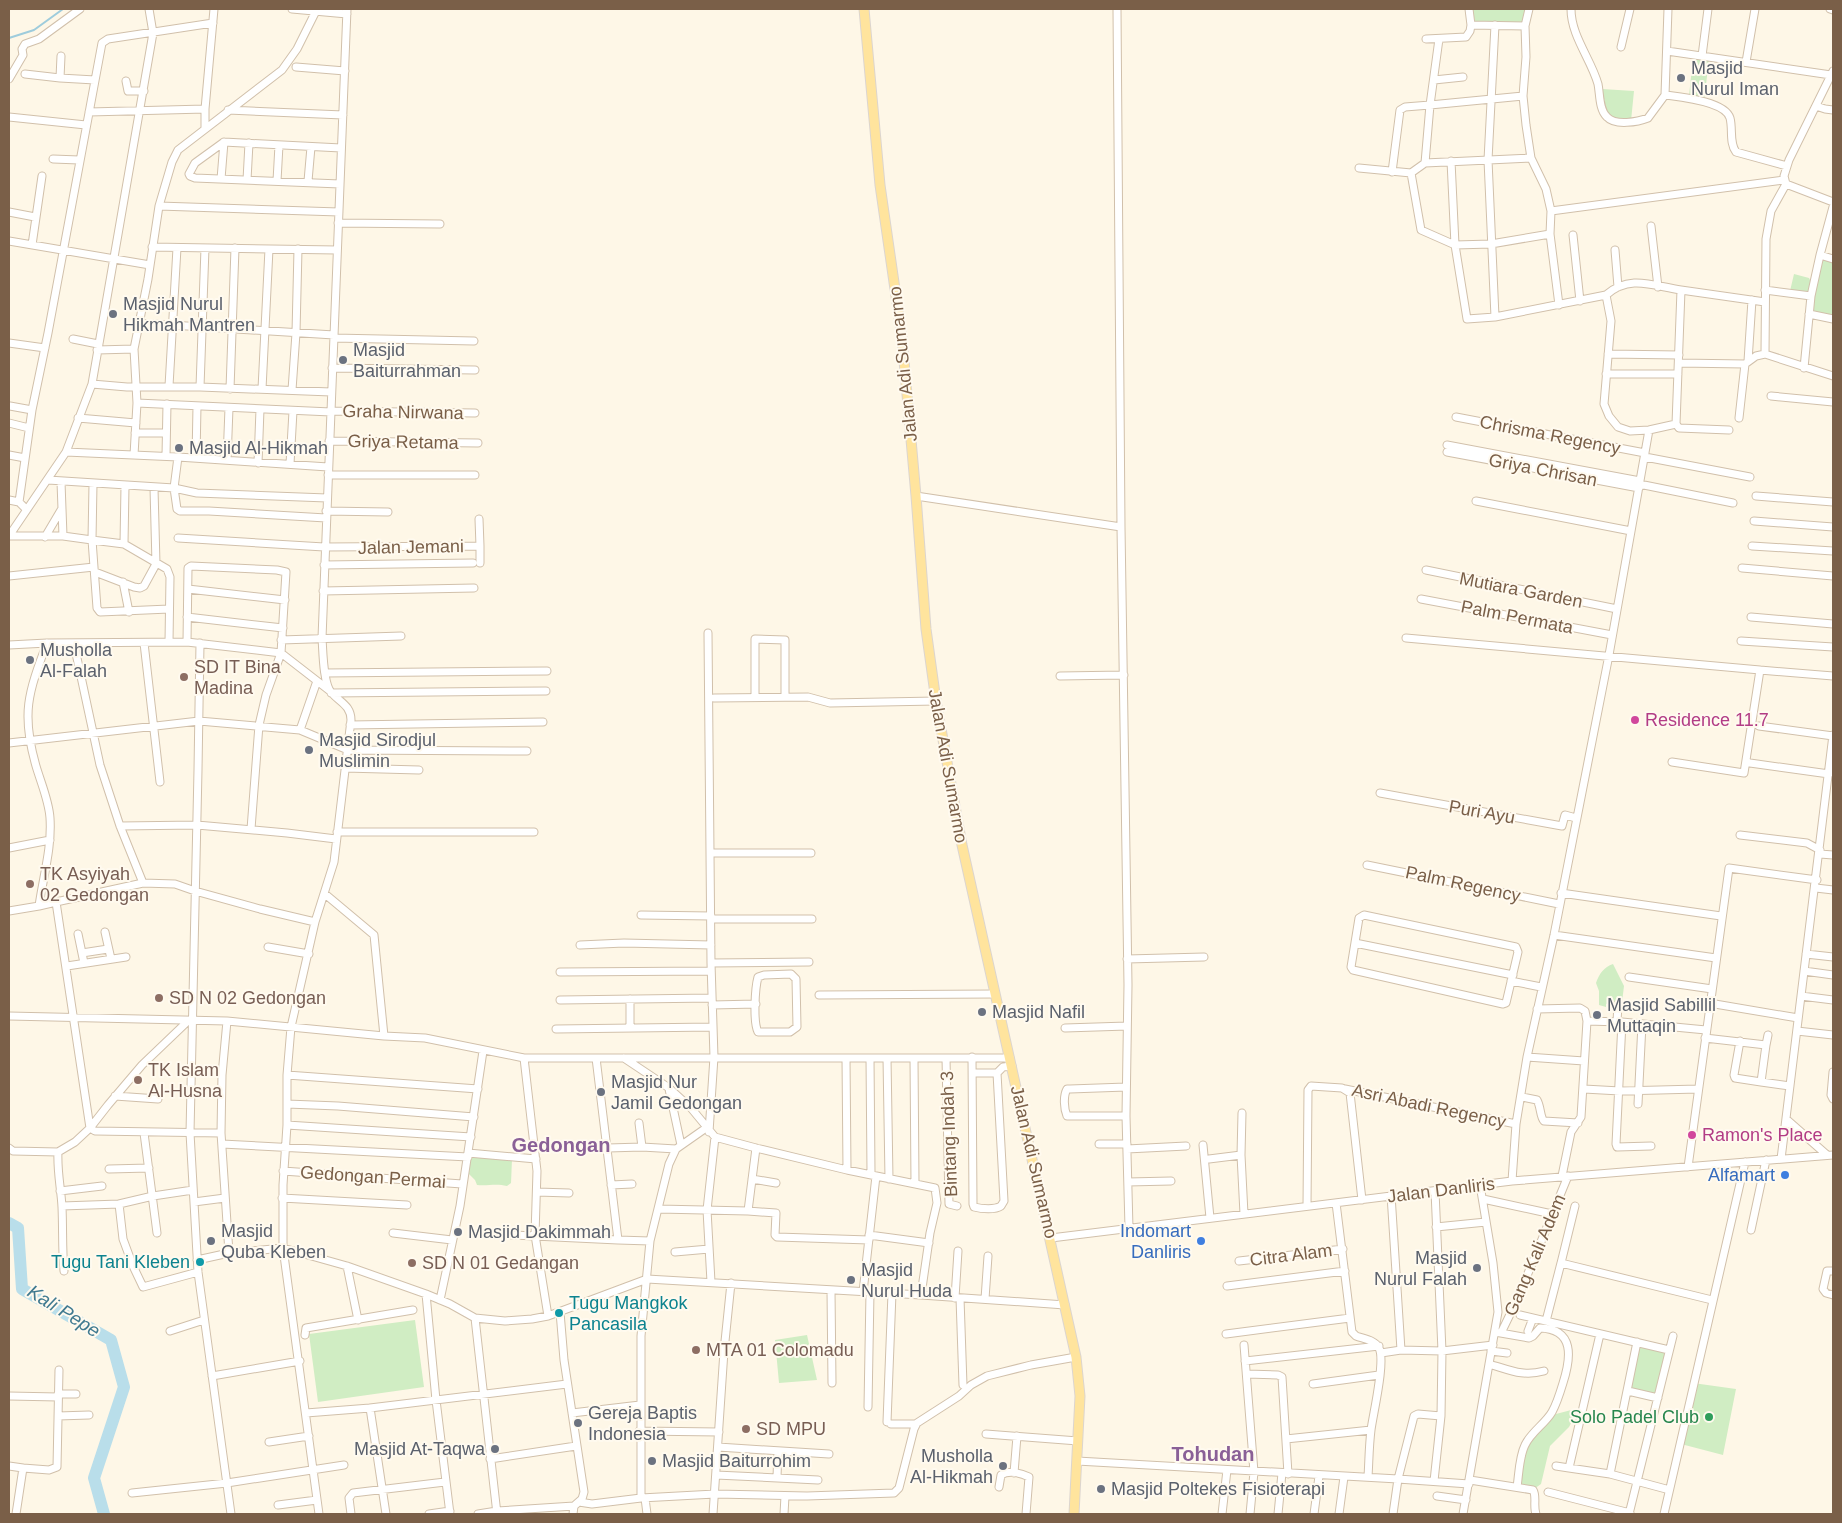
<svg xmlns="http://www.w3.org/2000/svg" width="1842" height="1523" font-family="Helvetica,sans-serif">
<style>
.green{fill:#d0edc3}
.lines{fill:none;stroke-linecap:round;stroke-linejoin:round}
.stream{stroke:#9eccdc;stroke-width:2}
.river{stroke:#b9deea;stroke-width:12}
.minor-casing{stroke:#d1c0ab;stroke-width:9}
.major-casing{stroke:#dcd5cf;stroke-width:11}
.minor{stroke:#fff;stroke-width:7}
.major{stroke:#ffe49d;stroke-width:9}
.worship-dot{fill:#6b7280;stroke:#fffaef;stroke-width:2}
.education-dot{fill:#8d6e63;stroke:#fffaef;stroke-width:2}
.hotel-dot{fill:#d1479c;stroke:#fffaef;stroke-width:2}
.shop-dot{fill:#3f7fe0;stroke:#fffaef;stroke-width:2}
.culture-dot{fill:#0f9aa8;stroke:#fffaef;stroke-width:2}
.leisure-dot{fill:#2e9e5b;stroke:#fffaef;stroke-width:2}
.labels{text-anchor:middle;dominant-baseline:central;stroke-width:4;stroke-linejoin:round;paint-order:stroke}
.worship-label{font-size:18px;fill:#5b616d;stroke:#fffaef;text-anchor:start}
.street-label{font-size:18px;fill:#7a5f48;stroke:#fffaef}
.education-label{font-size:18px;fill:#785e54;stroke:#fffaef;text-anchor:start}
.hotel-label{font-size:18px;fill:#b23c85;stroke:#fffaef;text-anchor:start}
.shop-label{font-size:18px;fill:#366cbe;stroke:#fffaef;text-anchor:end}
.culture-label{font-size:18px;fill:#0d838f;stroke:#fffaef;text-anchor:end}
.leisure-label{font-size:18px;fill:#27864d;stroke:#fffaef;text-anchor:end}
.water-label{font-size:19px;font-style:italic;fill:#407a90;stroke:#fffaef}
.quarter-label{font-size:20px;font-weight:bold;fill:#8a6097;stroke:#fffaef}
</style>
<rect width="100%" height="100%" fill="#fef7e7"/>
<path class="green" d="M1472 9H1526L1524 24 1475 22Z
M1693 58 1709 60 1704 101 1689 96Z
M1602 89 1634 91 1631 121 1616 120 1607 113Z
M1822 257 1833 260V316L1812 312 1813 297Z
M1794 274 1809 278C1812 283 1810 288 1807 293L1790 291Z
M1613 964 1624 986 1622 1002 1606 1004V1007L1599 1005V991L1596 983C1599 974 1604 967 1613 964Z
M471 1155 512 1159 511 1183 507 1186C496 1183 489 1186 477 1185L475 1180 469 1174Z
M415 1320 424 1387 318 1402 309 1334Z
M807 1335 817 1380 779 1383 775 1340Z
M1638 1346 1667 1352 1657 1395 1631 1389Z
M1693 1383 1736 1389 1723 1455 1681 1444Z
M1575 1409 1577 1412 1569 1427 1550 1446 1541 1484 1534 1489 1519 1485 1527 1446 1556 1414Z"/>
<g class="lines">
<path class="stream" d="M9 38 34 30 63 9"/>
<path class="river" d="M9 1223 18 1228 22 1289 111 1340 124 1387 94 1478 104 1514"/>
<defs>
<path id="minor" d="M292 9 347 14
M1117 9 1121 527 1128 985 1126 1116 1129 1228
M1469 9 1471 25 1525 26 1529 9
M1571 9C1571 36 1591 59 1598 84 1600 94 1599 110 1607 117 1615 126 1638 122 1648 118L1665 95 1668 9
M1830 9 1833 10
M1495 25 1488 160 1495 317
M1525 26 1526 57 1523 96 1526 125 1531 158 1546 189 1551 211 1550 234 1559 305
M1426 39 1466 37 1470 31 1471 25
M1439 39 1430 105 1523 96
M1621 47 1630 9
M1667 51 1831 75
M61 56 60 78 95 80
M1702 56 1708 9
M1746 62 1755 9
M296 67 345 71
M25 74 60 78
M9 79 23 55 22 49 25 44 39 39 80 9
M1434 80 1463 77
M126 81 128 91H144
M1665 95C1680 97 1725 101 1730 118 1733 129 1729 143 1736 152L1787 166
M1816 106 1825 109 1833 110
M228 110 343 115
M89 112 205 109
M9 117 86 125
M205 129V109L214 9
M53 159 79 160
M1451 161 1455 245 1491 244 1550 234
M1425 163 1531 158
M1359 168 1411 173 1421 230 1455 245 1467 319 1495 317 1606 295 1611 321 1604 404 1609 416 1618 427 1630 431 1649 430 1676 424 1681 290 1765 302
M1392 172 1400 110 1405 107 1430 105 1425 163 1411 173
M221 179 224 142
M247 180 249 143
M277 181 279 145
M308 181 311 147
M340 184 195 178 190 176 189 174 195 163 224 142 341 148
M1786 184 1833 202
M159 206 339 212
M1551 211 1784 180
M9 212 35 217
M338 223 440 224
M1651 226 1658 287
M1573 235 1580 301
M9 241 150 265
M32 245 42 176
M152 247 337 250
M1615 250 1618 287
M1820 255 1833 259
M1765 290 1811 296
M1606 295C1630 274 1653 286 1681 290
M1809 314 1833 319
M138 323 334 335
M334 338 474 341
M73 339 98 344
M9 343 45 348
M97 350 134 349
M1608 354 1679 355
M1765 354 1766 239 1771 211 1786 184 1784 176 1789 160 1833 71
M1748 361 1752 300
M1679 363 1745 364
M332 368 475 370
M1804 368 1811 296 1820 255 1833 207
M1606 374H1678
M92 384 127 387H200L331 392
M169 386 177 248
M200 387 205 248
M230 389 235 248
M262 389 269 249
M292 390 296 333 298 249
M1771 396 1833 402
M137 403 331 412
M10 406 32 410
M331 411 475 413
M1456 417 1645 453
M78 418 136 423
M1739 418 1745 364 1756 356 1765 354 1833 376
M9 423 29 428
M1676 424 1679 428 1729 430
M135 433H166
M329 441 478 443
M1447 445 1640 481
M66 452 178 457
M1447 452 1639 488
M9 455 25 458
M134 455 137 403 134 349 148 279 159 206 172 162 178 150 282 70 297 49 317 9
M166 456 167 404
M1645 457 1750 477
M196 458 197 406
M227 460 229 408
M258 463 260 409
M290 464 293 411
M328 475H475
M48 480 174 488 197 493 327 498
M61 482 63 536 92 540 93 484
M1639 484 1733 503
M916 496 1121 527
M1756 496 1833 502
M9 500 19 502 26 509
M1476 501 1631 531
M19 502 32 410 48 333 102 43 108 39 213 23
M326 511 388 512
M326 518 209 511H180L177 509 174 488 178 457 328 467
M479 519 480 546
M1754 521 1833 527
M9 536 66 452 92 384 153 33 149 9
M9 536H63
M45 537 61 510
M178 538 324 547 480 546V563
M124 544 125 486
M1752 546 1833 551
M324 565 473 563
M1742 568 1833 576
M1426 570 1617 609
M95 572 134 587 140 588 144 586 156 564 154 488
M9 576 94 567
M123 582 129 612
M188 589 285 600
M323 591 474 588
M1421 599 1612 635
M169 609 100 612 97 608 92 540 124 544 167 569 170 577 169 642
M187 617 283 628
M1751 617 1833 624
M708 633 711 963 714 1057 709 1132
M1406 638 1760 670
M281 640 401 636
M1741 641 1833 647
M187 642 188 568 191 566 277 570 286 572 281 653 266 695 259 725 251 829
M144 643 160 782
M200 643 198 770 190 1133 198 1272 231 1514
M74 644 100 765 120 826 143 883
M9 645 47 643 187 642 281 653 330 691
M325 673 547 671
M1060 676 1124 675
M331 693 546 691
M755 697V639L785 640V697
M714 698 808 697 830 703 936 701
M350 725 543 722
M1759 726 1833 736
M300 730 317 681
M9 743 199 721 300 730 348 750 527 751
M1672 762 1744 773 1760 670 1833 676
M1750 763 1829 774
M345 768 419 770
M1380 793 1562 826 1565 815 1576 818
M120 826 197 825 287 833 336 839
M337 832H534
M1740 835 1807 843 1820 850
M9 848 50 840
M710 853H811
M1820 854 1833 855
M1367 865 1559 904
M1816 888 1833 890
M1561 893 1721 916
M325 894 374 935 384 1036
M39 906 56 902
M9 911 39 906C43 877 52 848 50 818 49 801 41 783 36 766 21 714 28 693 47 643
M641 915 711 916
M1364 915 1516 947 1518 952 1506 1003 1503 1004 1353 970 1351 967 1359 918Z
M711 919H812
M105 932 111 959
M78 934 84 963
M1554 935 1716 958
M1355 943 1513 975
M580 945 624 943 711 945
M268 947 309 954
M82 953 108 949
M1806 954 1833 957
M1127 959 1204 957
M711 963 809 962
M67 966 126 957
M1804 971 1833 975
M560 972 711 971
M791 974 796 979 797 1027 790 1032H758C753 1022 755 988 758 977L764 975Z
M1629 977 1712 989
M1511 981 1541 987
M819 995 995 994
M1801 996 1833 1000
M560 1000 712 998
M1715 1004 1798 1018
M712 1005 756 1004
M1537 1009 1580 1008 1585 1011 1587 1021
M9 1016 227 1021 384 1036 425 1038 524 1058H1010
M227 1021 222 1075 221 1133 229 1253
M1617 1022 1618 1004
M1622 1022 1616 1144 1617 1147 1651 1146
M630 1028V999
M1065 1028 1127 1026
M556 1029 713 1027
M1797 1031 1833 1035
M1705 1038 1766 1045 1761 1082 1790 1086
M1740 1041 1734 1075 1735 1078 1761 1082
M1766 1045 1768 1035
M972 1057 973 1204 974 1207C982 1209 995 1210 1001 1206L1004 1201 997 1073H973
M1527 1057 1584 1061
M524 1058 537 1171 535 1235 548 1316
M596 1058 618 1240 650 1241
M624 1058 669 1088 691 1108 715 1137 756 1148 847 1170 935 1188 937 1203 930 1233 921 1295
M846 1058 847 1170
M870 1058 871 1172
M887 1058 889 1179
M914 1058 915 1184
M946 1058 949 1204 957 1206
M1833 1072 1831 1095 1833 1099
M997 1073 1003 1067 1012 1066
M287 1075 478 1089
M1126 1087 1070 1089H1067C1063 1096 1064 1109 1067 1116H1126
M669 1089 681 1145
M1345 1089 1516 1124
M1584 1089 1620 1091 1698 1089
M115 1096 158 1099
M1522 1097 1537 1100C1541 1107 1540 1117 1544 1121L1578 1123
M287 1104 338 1106 474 1117
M1638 1104 1642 1024
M1242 1113 1241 1155 1244 1214
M1786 1119 1827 1155
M639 1123 642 1147
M287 1125 471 1137
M144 1133 157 1233
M221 1133 95 1131 90 1128 56 902 143 883 175 884 195 891 260 909 315 922
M222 1144 468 1157
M1099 1144H1127
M1203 1145 1210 1218
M9 1148 13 1151 58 1152
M608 1148 642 1147 676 1149
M1127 1149 1186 1146
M468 1153 536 1159
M1209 1159 1241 1155
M1781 1159 1833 735
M1688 1167 1729 868 1817 880
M109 1169 149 1168
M283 1171 462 1184
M1562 1176 1571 1132 1581 1117 1587 1021 1622 1022 1706 1030
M752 1179 776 1183
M1512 1181 1516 1124 1527 1057 1554 935 1609 655 1649 430
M1128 1182 1171 1181
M611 1185 632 1184
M193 1190 153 1196 119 1204 123 1239 133 1266 143 1287 198 1272
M60 1191 102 1186
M537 1192 569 1193
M1391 1195 1401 1350
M282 1198 407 1205
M1483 1199 1552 1214
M194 1202 225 1198
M1336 1203 1352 1332 1356 1336C1364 1339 1375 1340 1379 1348 1386 1361 1373 1414 1371 1430 1369 1446 1369 1461 1368 1477
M62 1206 119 1204
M1307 1206 1308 1090 1311 1086 1342 1088 1350 1093 1362 1200
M659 1209 748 1211 756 1148
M748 1211 776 1213 775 1235 777 1237 869 1240
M1436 1227 1486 1222
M1751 1230 1766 1160
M393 1233 452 1240
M490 1234 618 1240
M869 1235 929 1243
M1051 1238 1512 1181 1833 1155
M675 1252 709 1249
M197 1260 229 1253 283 1248 347 1266 426 1294 450 1304 475 1318 505 1321 532 1319 548 1316 647 1279 921 1295 1065 1305
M1239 1261 1343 1249
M1561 1263 1575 1206
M347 1266 358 1320
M64 1271C62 1250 63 1229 62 1207 61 1188 57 1172 58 1152L75 1142 90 1128 108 1105 142 1065 188 1021
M1833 1271H1827L1823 1289 1826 1293 1833 1295
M711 1282 707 1210 715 1137
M1227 1286 1345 1271
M831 1290 832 1383
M863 1292 876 1176
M426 1294 436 1400 450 1514
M955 1298 958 1251
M960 1298 963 1385
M985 1299 988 1256
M440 1300 460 1206 483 1051
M560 1312 564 1360 584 1492 582 1499 574 1506 573 1514
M1520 1315 1669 1350
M475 1318 497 1514
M1546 1321 1561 1263 1712 1300
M170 1331 204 1320
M1528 1331 1533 1318
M1495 1332 1529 1338 1533 1336 1540 1328C1575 1329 1571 1358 1563 1383 1560 1393 1557 1403 1552 1412 1545 1424 1531 1432 1525 1445 1519 1457 1519 1474 1517 1487
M1501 1333 1517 1300 1568 1176
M1226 1334 1350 1318
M1600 1334 1569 1468 1610 1474 1666 1489
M305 1335 306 1328 413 1310
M1244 1345 1254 1472 1250 1514
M1491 1351 1507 1353
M1381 1353 1401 1350 1442 1351 1493 1345
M1245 1361 1379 1346
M1489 1364C1510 1370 1523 1377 1544 1371
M1247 1374 1278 1375 1282 1377 1288 1474
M212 1376 300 1361
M1313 1384 1379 1375
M1628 1391 1658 1398
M58 1394H76
M9 1396 58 1397
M868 1407 870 1292
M370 1408 386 1514
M306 1413 370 1408 567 1384
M572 1413 640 1405
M58 1416 89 1415
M1441 1416 1418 1414 1414 1416 1398 1479 1469 1484
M887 1422 892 1293
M891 1424H916
M639 1431 719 1432
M986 1434 1078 1441
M1286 1439 1371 1430
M269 1442 309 1436
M718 1447 829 1454
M490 1459 576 1446
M1077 1461 1398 1479 1393 1514
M9 1466 23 1468
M1556 1466 1569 1468
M1014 1473 1017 1436
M1610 1474 1637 1342
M716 1475 818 1480
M777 1477 778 1451
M1470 1480 1533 1490C1537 1496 1533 1506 1536 1514
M1434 1481 1441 1416 1442 1351 1435 1191
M999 1487 1001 1475C1009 1470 1021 1473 1029 1477L1026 1514
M1548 1492 1630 1513
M132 1493 227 1483 344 1465
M1437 1496 1466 1500
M641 1498 715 1494 807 1496 894 1493 899 1488 914 1429 917 1423 959 1396 971 1385 987 1376 1031 1365 1076 1357
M645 1498 647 1514
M579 1502 592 1504 641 1498V1336L650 1241 669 1164 676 1149 706 1128
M278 1505 317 1500
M16 1514 23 1468 49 1470 57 1467 59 1370
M319 1514 283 1248V1185L287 1125V1075L291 1027 315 922 334 862 351 720C351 705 339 702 331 692 323 683 323 651 322 638L347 9
M351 1514 349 1498 353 1493 445 1482
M429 1514 450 1511
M478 1514 497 1511 574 1506
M713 1514 724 1351 731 1283
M784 1514 785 1496
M1222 1514 1227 1470
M1278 1514 1282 1473
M1314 1514 1319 1476
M1339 1514 1344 1477
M1463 1514 1498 1312 1493 1263 1480 1185
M1629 1514 1673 1336
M1664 1514 1745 1162"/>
<path id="major" d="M864 9 880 185 902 338 916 496 926 629 936 701 962 845 1076 1357 1080 1396 1074 1514"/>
</defs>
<use href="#minor" class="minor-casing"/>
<use href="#major" class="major-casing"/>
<use href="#minor" class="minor"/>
<use href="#major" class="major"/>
</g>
<g class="worship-dot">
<circle cx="1681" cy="78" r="5"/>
<circle cx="113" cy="314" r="5"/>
<circle cx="343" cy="360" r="5"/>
<circle cx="179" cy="448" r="5"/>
<circle cx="30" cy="660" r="5"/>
<circle cx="309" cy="750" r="5"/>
<circle cx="982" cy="1012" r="5"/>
<circle cx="1597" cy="1015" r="5"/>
<circle cx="601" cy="1092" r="5"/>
<circle cx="458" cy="1232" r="5"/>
<circle cx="211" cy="1241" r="5"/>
<circle cx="1477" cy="1268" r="5"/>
<circle cx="851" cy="1280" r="5"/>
<circle cx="578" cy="1423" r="5"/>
<circle cx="495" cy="1449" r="5"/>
<circle cx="652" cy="1461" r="5"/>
<circle cx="1003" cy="1466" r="5"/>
<circle cx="1101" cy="1489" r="5"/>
</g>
<g class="education-dot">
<circle cx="184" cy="677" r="5"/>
<circle cx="30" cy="884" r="5"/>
<circle cx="159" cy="998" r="5"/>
<circle cx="138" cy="1080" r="5"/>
<circle cx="412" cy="1263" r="5"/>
<circle cx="696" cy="1350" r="5"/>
<circle cx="746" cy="1429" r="5"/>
</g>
<g class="hotel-dot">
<circle cx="1635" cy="720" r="5"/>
<circle cx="1692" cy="1135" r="5"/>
</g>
<g class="shop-dot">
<circle cx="1785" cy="1175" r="5"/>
<circle cx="1201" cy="1241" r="5"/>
</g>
<g class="culture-dot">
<circle cx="200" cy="1262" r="5"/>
<circle cx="559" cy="1313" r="5"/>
</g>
<circle class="leisure-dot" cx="1709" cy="1417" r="5"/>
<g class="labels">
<g class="worship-label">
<text x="1691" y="68">Masjid<tspan x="1691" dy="21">Nurul Iman</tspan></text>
<text x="123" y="304">Masjid Nurul<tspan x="123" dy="21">Hikmah Mantren</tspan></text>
<text x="353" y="350">Masjid<tspan x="353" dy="21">Baiturrahman</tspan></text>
<text x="189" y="448">Masjid Al-Hikmah</text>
<text x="40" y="650">Musholla<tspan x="40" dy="21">Al-Falah</tspan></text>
<text x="319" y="740">Masjid Sirodjul<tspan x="319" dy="21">Muslimin</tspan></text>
<text x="1607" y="1005">Masjid Sabillil<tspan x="1607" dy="21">Muttaqin</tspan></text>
<text x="992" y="1012">Masjid Nafil</text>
<text x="611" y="1082">Masjid Nur<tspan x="611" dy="21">Jamil Gedongan</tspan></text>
<text x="221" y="1231">Masjid<tspan x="221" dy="21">Quba Kleben</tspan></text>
<text x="468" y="1232">Masjid Dakimmah</text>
<text x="1467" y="1258" text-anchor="end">Masjid<tspan x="1467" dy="21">Nurul Falah</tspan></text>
<text x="861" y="1270">Masjid<tspan x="861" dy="21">Nurul Huda</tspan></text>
<text x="588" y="1413">Gereja Baptis<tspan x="588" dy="21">Indonesia</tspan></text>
<text x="485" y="1449" text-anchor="end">Masjid At-Taqwa</text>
<text x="993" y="1456" text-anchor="end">Musholla<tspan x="993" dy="21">Al-Hikmah</tspan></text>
<text x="662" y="1461">Masjid Baiturrohim</text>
<text x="1111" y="1489">Masjid Poltekes Fisioterapi</text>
</g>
<g class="street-label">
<text transform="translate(903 364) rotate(-96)">Jalan Adi Sumarmo</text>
<text transform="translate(403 412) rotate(1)">Graha Nirwana</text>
<text transform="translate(1550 435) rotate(11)">Chrisma Regency</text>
<text transform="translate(403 442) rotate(1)">Griya Retama</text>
<text transform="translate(1543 470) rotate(11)">Griya Chrisan</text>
<text transform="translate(411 547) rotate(-1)">Jalan Jemani</text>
<text transform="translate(1521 590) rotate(11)">Mutiara Garden</text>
<text transform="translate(1517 617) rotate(11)">Palm Permata</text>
<text transform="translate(948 766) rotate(80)">Jalan Adi Sumarmo</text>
<text transform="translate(1482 812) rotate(10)">Puri Ayu</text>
<text transform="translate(1463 884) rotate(12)">Palm Regency</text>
<text transform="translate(1429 1106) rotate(12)">Asri Abadi Regency</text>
<text transform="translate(949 1134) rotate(-92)">Bintang Indah 3</text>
<text transform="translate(1034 1162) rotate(77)">Jalan Adi Sumarmo</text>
<text transform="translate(373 1177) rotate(4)">Gedongan Permai</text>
<text transform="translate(1441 1190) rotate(-7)">Jalan Danliris</text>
<text transform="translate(1291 1255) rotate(-7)">Citra Alam</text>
<text transform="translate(1535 1255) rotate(-67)">Gang Kali Adem</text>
</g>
<g class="education-label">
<text x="194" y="667">SD IT Bina<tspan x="194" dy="21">Madina</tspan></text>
<text x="40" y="874">TK Asyiyah<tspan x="40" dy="21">02 Gedongan</tspan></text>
<text x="169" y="998">SD N 02 Gedongan</text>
<text x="148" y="1070">TK Islam<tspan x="148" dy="21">Al-Husna</tspan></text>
<text x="422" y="1263">SD N 01 Gedangan</text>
<text x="706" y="1350">MTA 01 Colomadu</text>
<text x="756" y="1429">SD MPU</text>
</g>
<g class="hotel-label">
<text x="1645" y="720">Residence 11.7</text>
<text x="1702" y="1135">Ramon's Place</text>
</g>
<g class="shop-label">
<text x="1775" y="1175">Alfamart</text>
<text x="1191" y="1231">Indomart<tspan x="1191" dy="21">Danliris</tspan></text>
</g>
<g class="culture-label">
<text x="190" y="1262">Tugu Tani Kleben</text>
<text x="569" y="1303" text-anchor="start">Tugu Mangkok<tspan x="569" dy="21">Pancasila</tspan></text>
</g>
<g class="leisure-label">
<text x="1699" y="1417">Solo Padel Club</text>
</g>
<g class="water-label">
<text transform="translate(64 1311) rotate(32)">Kali Pepe</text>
</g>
<g class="quarter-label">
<text x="561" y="1145">Gedongan</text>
<text x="1213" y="1454">Tohudan</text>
</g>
</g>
<rect width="1842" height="1523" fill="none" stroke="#7a5f48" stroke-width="20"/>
</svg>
